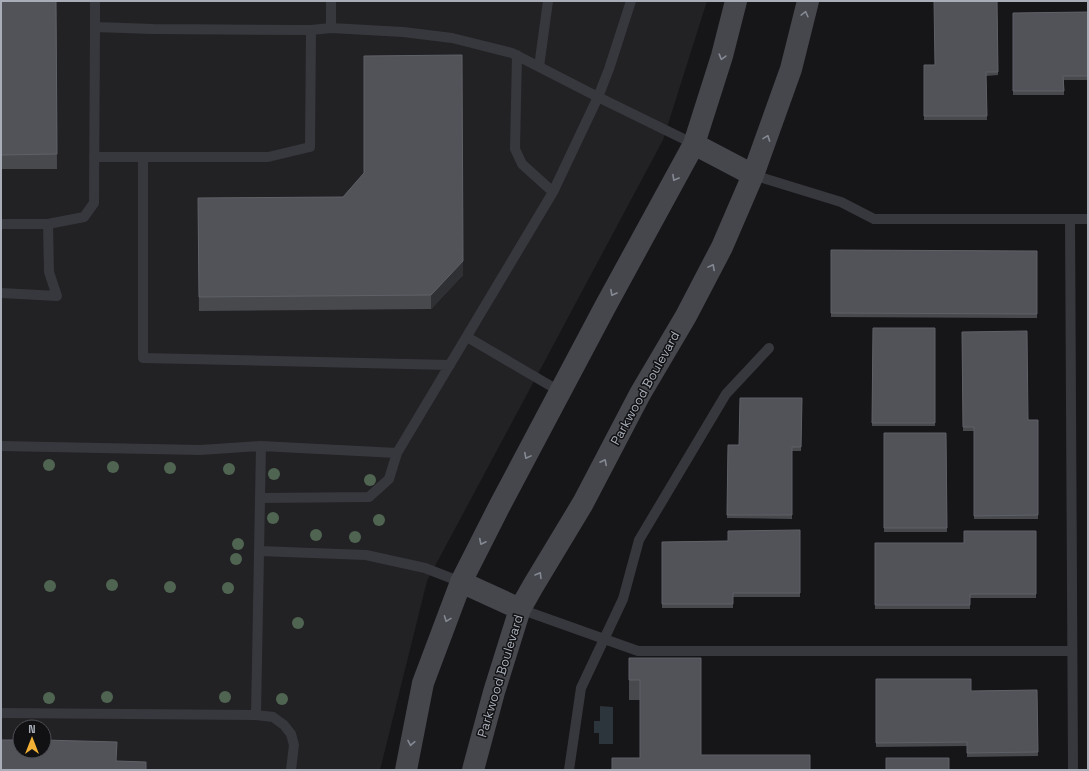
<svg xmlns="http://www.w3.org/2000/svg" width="1089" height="771" font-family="'Space Grotesk',sans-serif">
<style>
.built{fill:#222225;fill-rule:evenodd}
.water{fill:#2c353c}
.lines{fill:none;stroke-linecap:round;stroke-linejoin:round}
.lane{stroke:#37383d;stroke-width:10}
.secondary{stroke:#45474d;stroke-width:22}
.tree{fill:#506452}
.wall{fill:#47494d}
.shaded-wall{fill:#2f3033}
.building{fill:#525359;stroke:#5f6168}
.oneway{stroke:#858993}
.labels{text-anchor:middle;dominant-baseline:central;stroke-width:3;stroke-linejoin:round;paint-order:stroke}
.street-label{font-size:13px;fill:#a8adb8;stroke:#111113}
</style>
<rect width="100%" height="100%" fill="#161618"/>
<path class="built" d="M1 1H707L663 140 427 581 380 770H1ZM20 727H44V751H20Z"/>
<path class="water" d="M600 706 613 707V744H599V733H594V721H600Z"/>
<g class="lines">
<path class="lane" d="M95 1V27
M331 28V1
M311 30 310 147 268 157H143V358L450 365
M517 55 515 149 522 164 553 192
M539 67 548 1
M94 157H143
M753 175 841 202 874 219H1088
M1070 219 1073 770
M1 224H48L84 217 94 203 95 27 153 29 311 30 331 28 403 32 452 38 512 53 598 97 694 144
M1 293 57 296 49 272 48 224
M467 337 561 392
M1 446 200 450 261 446 256 715 273 717 284 725 291 734 294 745 291 770
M261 446 397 453 553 192 598 97 609 69 631 1
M260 498 369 497 389 479 397 453
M259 551 366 555 425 568 461 582
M520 609 638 651H1072
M1 713 256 715
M569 770 581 688 623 599 639 540 726 394 769 348"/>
<path class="secondary" d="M694 144 753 175
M461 582 520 609
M406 770 423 683 461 582 499 507 605 307 694 144 722 56 736 1
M473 770 494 692 520 609 533 586 583 503 640 394 686 316 722 247 753 175 791 69 808 1"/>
</g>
<g class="tree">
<circle cx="49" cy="465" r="6"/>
<circle cx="113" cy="467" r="6"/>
<circle cx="170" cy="468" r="6"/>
<circle cx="229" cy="469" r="6"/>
<circle cx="274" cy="474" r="6"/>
<circle cx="370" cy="480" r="6"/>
<circle cx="273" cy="518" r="6"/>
<circle cx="379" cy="520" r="6"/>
<circle cx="316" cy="535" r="6"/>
<circle cx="355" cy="537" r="6"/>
<circle cx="238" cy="544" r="6"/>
<circle cx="236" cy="559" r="6"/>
<circle cx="112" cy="585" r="6"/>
<circle cx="50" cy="586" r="6"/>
<circle cx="170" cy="587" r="6"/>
<circle cx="228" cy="588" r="6"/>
<circle cx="298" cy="623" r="6"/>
<circle cx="107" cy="697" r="6"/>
<circle cx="225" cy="697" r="6"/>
<circle cx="49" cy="698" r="6"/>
<circle cx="282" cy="699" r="6"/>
</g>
<path class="wall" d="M1 1H56L57 169H1Z
M997 1 998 75 986 76 987 120H924V65H935Z
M1088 12V80H1064V95H1013V13Z
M198 198 463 275 431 309 199 311Z
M831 250 1037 251V318L831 317Z
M873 328H935V426H872Z
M962 332 1028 420H1038V519H974V431H963Z
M802 398 801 451H792V519L727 518 728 445H739Z
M884 433H946L947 532H884Z
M800 530V597H733V608H662V542L728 541Z
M1036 531V598H970V609H875V543H964Z
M629 658 701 755 640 758V700H629Z
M876 679 971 691 1037 690 1038 756 967 757V746L876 747Z"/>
<path class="shaded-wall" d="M463 261V275L431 309V295Z"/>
<path class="building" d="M1 1H56L57 154 1 155Z
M934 1H997L998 72H986L987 116H924V65H935Z
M1088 12V76H1063L1064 91H1013V13Z
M462 55 463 261 431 295 199 297 198 198 343 197 364 173V56Z
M831 250 1037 251V314L831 313Z
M873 328H935V423H872Z
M1027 331 1028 420H1038V515L974 516V427H963L962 332Z
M740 398H802L801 447H792V515H727L728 445H739Z
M884 433H946L947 528H884Z
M800 530V593H733V604H662V542L728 541V531Z
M964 531H1036V594H970V605H875V543H964Z
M629 658H701V755H810V770H612V758H640V680H629Z
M876 679H971V691L1037 690 1038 752 967 753V742L876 743Z
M1 740H20V751H44V740L117 742 116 761 146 762V770H1Z
M886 758H949V770H886Z"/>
<defs><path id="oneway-chevron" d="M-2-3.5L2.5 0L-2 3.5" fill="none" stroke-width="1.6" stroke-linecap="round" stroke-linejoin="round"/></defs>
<g class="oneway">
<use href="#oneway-chevron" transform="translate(805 14) rotate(-76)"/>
<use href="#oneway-chevron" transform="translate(722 57) rotate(106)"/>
<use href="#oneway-chevron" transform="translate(767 138) rotate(-70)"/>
<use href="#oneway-chevron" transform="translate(675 178) rotate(119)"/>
<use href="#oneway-chevron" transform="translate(712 267) rotate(-62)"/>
<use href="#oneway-chevron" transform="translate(613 293) rotate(119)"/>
<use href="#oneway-chevron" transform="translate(527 456) rotate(118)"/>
<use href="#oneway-chevron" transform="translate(604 462) rotate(-63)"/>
<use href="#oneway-chevron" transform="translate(482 542) rotate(117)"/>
<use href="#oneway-chevron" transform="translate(539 575) rotate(-59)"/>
<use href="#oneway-chevron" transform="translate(447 619) rotate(111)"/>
<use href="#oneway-chevron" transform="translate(411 743) rotate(101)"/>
</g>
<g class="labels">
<g class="street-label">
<text transform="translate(645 388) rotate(-61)">Parkwood Boulevard</text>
<text transform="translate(500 676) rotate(-73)">Parkwood Boulevard</text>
</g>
</g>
<rect width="1089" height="771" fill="none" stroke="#a8adb8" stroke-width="4"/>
<g transform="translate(32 739)"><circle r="19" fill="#111113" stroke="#4d4f55"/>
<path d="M0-3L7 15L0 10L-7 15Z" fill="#f2b134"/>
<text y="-6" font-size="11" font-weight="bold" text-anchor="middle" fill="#a8adb8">N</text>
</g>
</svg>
